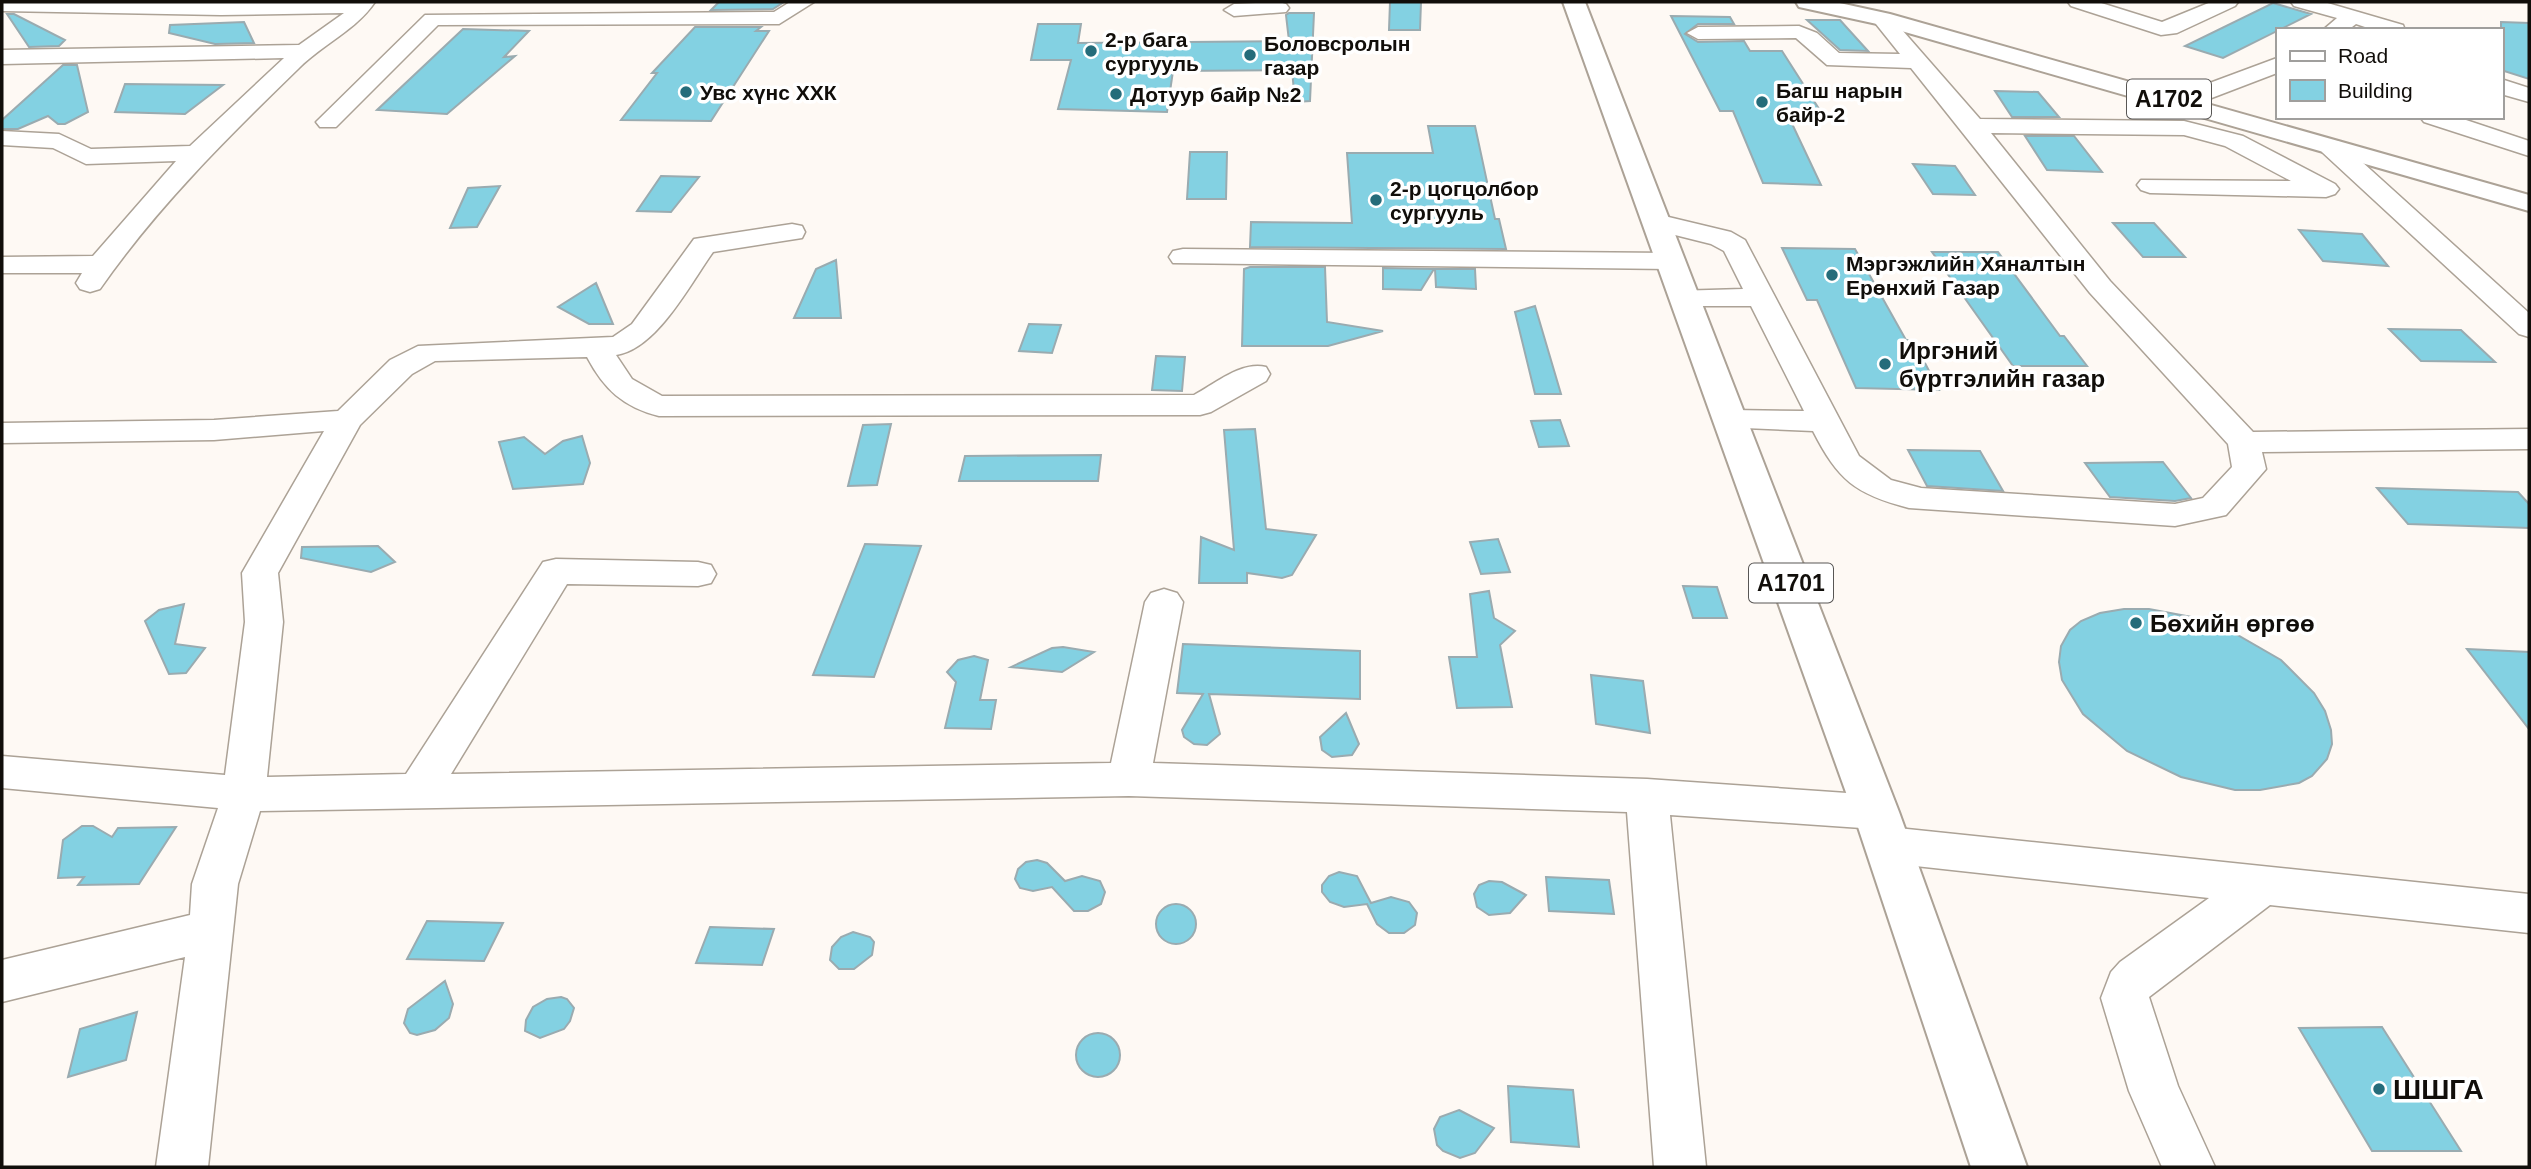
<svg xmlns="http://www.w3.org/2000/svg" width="2531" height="1169" font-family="Helvetica,sans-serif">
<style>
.building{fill:#83d1e2;stroke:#9aabb0;stroke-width:2}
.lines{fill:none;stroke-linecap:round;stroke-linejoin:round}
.minor-casing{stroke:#aca296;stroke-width:3}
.major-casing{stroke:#aca296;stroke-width:4}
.highway-casing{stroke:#aca296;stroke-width:4}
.minor{fill:#fff;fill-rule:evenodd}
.major{fill:#fff;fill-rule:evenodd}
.highway{fill:#fff;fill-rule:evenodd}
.poi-dot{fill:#256c7a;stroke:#fff;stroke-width:2.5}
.labels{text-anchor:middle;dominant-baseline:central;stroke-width:7;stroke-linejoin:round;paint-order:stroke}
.far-poi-label{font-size:21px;font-weight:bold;fill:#110e0a;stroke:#fff;text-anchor:start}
.shield{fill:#fff;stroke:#585654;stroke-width:2}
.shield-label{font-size:23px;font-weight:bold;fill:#110e0a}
.poi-label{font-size:24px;font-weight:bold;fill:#110e0a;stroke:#fff;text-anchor:start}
.near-poi-label{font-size:28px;font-weight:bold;fill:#110e0a;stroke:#fff;text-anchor:start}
</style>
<rect width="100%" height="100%" fill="#fef9f4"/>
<path class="building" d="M719 2H784L773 9 711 10Z
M1390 2H1421L1420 30H1389Z
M2273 3 2311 14 2223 58 2185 46Z
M1289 13H1314L1310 101 1295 102 1292 70 1173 71 1167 112 1058 109 1071 60H1031L1038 24H1081L1078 43 1289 41 1286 15Z
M7 14H14L65 40 59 46 29 47Z
M1671 16 1730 17 1734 24H1698L1685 34 1698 42 1744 41 1750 51H1782L1821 112 1786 111 1821 185 1763 183 1733 111H1720Z
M1807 20H1840L1868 51 1840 50Z
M244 22 254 43 215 44 169 33 170 25Z
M2501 22 2529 23V79L2501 70Z
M695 27H761L756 31H769L711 121 621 120 657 73H652Z
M463 29 529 31 504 57 515 56 447 114 377 110Z
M63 65H77L88 112 65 124H58L48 116 18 129H2V120Z
M125 84 223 85 185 114 115 112Z
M1995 91 2038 92 2059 117H2012Z
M1428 126H1475L1495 219H1499L1506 249 1250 247 1251 222 1352 223 1347 153H1433Z
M2025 136H2074L2102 172 2047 170Z
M1190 152H1227L1226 199H1187Z
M1913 164 1955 166 1975 195 1933 194Z
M661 176 699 177 671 212 637 211Z
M500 186 477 227 450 228 468 188Z
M2113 223H2154L2185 257H2143Z
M2299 230 2362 234 2388 266 2323 261Z
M1782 248 1855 249 1906 340H1913L1939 390 1856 388 1817 300H1807Z
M1932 252H1998L2060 336H2064L2087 366H2013Z
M836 260 841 318H794L816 269Z
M1250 267H1325L1327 322 1383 331 1328 346H1242L1244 269Z
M1383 268 1434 269 1421 290 1383 289Z
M1435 269H1475L1476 289 1436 287Z
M596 283 613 324H589L558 307Z
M1535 306 1561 394H1535L1515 312Z
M1029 324 1061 325 1052 353 1019 351Z
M2389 329 2461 330 2495 362 2421 361Z
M1156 356 1185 357 1182 391 1152 390Z
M1560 420 1569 446 1539 447 1531 421Z
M891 424 877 485 848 486 863 425Z
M1255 429 1266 529 1316 535 1292 575 1282 578 1247 573V583H1199L1201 537 1234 550 1224 430Z
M582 436 590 463 583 484 513 489 499 442 524 437 545 454 563 441Z
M1908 450 1980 451 2003 491 1927 486Z
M1101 455 1098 481H959L965 456Z
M2163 462 2191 498 2175 501 2110 497 2085 463Z
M2377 488 2518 492 2529 504V528L2408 524Z
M1498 539 1510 572 1481 574 1470 542Z
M865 544 921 546 874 677 813 675Z
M378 546 395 562 371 572 301 558 302 547Z
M1683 586 1717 587 1727 618H1693Z
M1489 591 1494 618 1515 631 1500 645 1512 707 1457 708 1449 657H1477L1470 594Z
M184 604 175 644 205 648 186 673 169 674 145 621 159 610Z
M2124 609H2149L2197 618 2227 629 2281 660 2314 693 2325 711 2331 730 2332 744 2327 759 2312 776 2299 783 2260 790H2235L2181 777 2127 751 2083 714 2062 680 2059 662 2061 646 2070 630 2081 621 2100 613Z
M1183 644 1360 651V699L1209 694 1220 734 1207 745 1194 744 1184 737 1182 730 1203 694 1177 693Z
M1063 647 1094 652 1062 672 1011 667 1052 648Z
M2467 649 2529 652V729Z
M974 656 988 660 980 700H996L991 729 945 728 956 682 947 672 958 660Z
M1591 675 1643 681 1650 733 1596 724Z
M1346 713 1359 744 1352 755 1332 757 1322 750 1320 737Z
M82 826H93L112 837 118 828 176 827 139 884 78 885 84 877 58 878 63 840Z
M1037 860 1047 863 1065 881 1082 876 1100 881 1105 892 1101 904 1088 911H1074L1052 887 1033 891 1020 888 1015 879 1018 869 1026 862Z
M1339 872 1357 876 1371 903 1391 897 1409 902 1417 913 1415 925 1404 933H1389L1377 924 1367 904 1344 907 1330 902 1322 892V885L1329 876Z
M1546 877 1609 880 1614 914 1549 911Z
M1489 881 1502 882 1526 895 1510 913 1489 915 1477 907 1474 894 1479 885Z
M1156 924a20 20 0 1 1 40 0a20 20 0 1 1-40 0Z
M427 921 503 923 484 961 407 959Z
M710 927 774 929 762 965 696 963Z
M853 932 870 937 874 942 872 955 854 969H839L830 960 832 947 841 937Z
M445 981 453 1004 449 1018 435 1030 417 1035 410 1033 404 1023 408 1009Z
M561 997 567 999 574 1008 570 1021 564 1029 540 1038 525 1031 526 1020 533 1007 547 999Z
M137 1012 126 1060 68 1077 80 1029Z
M2382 1027 2461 1151H2372L2299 1028Z
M1076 1055a22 22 0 1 1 44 0a22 22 0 1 1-44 0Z
M1508 1086 1573 1090 1579 1147 1511 1142Z
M1459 1110 1494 1128 1475 1153 1460 1158 1443 1151 1437 1145 1434 1129 1440 1117Z"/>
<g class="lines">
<defs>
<path id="minor" d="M2 2H375C356 30 323 44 299 68 228 137 157 207 100 289L90 292 80 289 76 283 82 273H2V257L93 256 176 161 86 164 53 148 2 145V131L59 134 91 149 190 146 284 58 2 64V50L299 45 344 13 221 15 2 11Z
M790 2H814L779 24 438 25 336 127H320L316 122 425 15 774 12Z
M1279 2 1286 4 1289 8 1286 12 1234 16 1224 10 1234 4Z
M2068 2H2098L2162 22 2211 2H2238L2235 6 2177 33 2161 35 2071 6Z
M2291 2H2324L2403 25 2405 30H2374L2356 24 2348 30H2323L2337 18 2294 6Z
M1882 13 1889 15 1980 119 2184 121 2243 136 2335 184 2339 189 2335 194 2326 197 2150 193 2141 190 2137 185 2141 180 2291 181 2225 146 2184 135 1991 133 2110 281 2253 432 2529 429V449L2262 452 2266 469 2226 515 2175 526 1909 508C1855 494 1838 480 1813 431L1720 427 1715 420 1720 413 1731 410 1804 411 1751 306H1685L1675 303 1671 297 1675 291 1743 289 1724 251 1711 244 1647 228 1643 222 1647 216 1656 214 1731 232 1745 240 1859 456 1891 480 1921 488 2175 504 2203 498 2232 467 2228 444 2090 293 1911 68 1827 65 1796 38 1698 39 1687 33 1698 27 1799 26 1817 33 1839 53 1900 54 1872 19Z
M2277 58V73L2188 107H2172L2168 102 2172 97Z
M2501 79 2529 88V102L2501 94Z
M2420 117H2457L2529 141V156L2424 122Z
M2331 140 2340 142 2529 313V337L2519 334 2322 152 2319 147 2322 142Z
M792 224 802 226 805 232 802 238 713 252C690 284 657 349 616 355L632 379 662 396 1194 395C1215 384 1241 361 1266 367L1270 374 1266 381 1211 412 1200 415 659 416C623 407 604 389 587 357L435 361 412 374 360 425 278 573 283 622 267 777 406 774 543 562 556 559 698 562 711 565 716 574 711 583 698 586 567 584 451 774 1111 763 1145 602 1151 593 1164 589 1177 593 1183 602 1153 763 1647 779 1876 795 1891 800 1898 812 1891 824 1876 829 1670 815 1706 1167H1654L1627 812 1129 796 260 811 238 884 208 1167H156L185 957 2 1002V960L190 915 192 884 218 808 2 788V756L225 775 245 622 242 573 324 431 214 440 2 443V423L214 420 338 411 390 360 418 346 613 337 632 324 694 239Z
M1183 249 1671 253 1681 255 1685 261 1681 267 1671 269 1173 263 1169 257 1173 251Z
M1888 827 2529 894V933L2270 905 2149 997 2178 1086 2215 1167H2162L2129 1091 2101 998 2111 972 2120 962 2209 898 1888 863 1872 858 1866 845 1872 832Z"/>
<path id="major" d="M1563 2H1585L1899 812 2027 1167H1971L1853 812Z"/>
<path id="highway" d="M1796 2H1835L1890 14 2529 195V211L1877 24 1799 7Z"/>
</defs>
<use href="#minor" class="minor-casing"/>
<use href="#major" class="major-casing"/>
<use href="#highway" class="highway-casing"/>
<use href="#minor" class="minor"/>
<use href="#major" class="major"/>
<use href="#highway" class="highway"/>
</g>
<g class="poi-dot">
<circle cx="1091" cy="51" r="7"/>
<circle cx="1250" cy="55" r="7"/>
<circle cx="686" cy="92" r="7"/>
<circle cx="1116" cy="94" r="7"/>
<circle cx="1762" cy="102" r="7"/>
<circle cx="1376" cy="200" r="7"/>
<circle cx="1832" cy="275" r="7"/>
<circle cx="1885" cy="364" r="7"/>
<circle cx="2136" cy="623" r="7"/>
<circle cx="2379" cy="1089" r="7"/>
</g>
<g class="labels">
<g class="far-poi-label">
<text x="1105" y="39">2-р бага<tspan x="1105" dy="24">сургууль</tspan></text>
<text x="1264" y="43">Боловсролын<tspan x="1264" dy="24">газар</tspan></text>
<text x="1776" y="90">Багш нарын<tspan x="1776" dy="24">байр-2</tspan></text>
<text x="700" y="92">Увс хүнс ХХК</text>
<text x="1130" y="94">Дотуур байр №2</text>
<text x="1390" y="188">2-р цогцолбор<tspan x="1390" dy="24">сургууль</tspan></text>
<text x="1846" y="263">Мэргэжлийн Хяналтын<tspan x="1846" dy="24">Ерөнхий Газар</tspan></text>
</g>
<g class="shield">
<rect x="2127" y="79.5" width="84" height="39" rx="5"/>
<rect x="1749" y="563.5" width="84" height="39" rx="5"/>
</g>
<g class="shield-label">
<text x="2169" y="99">A1702</text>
<text x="1791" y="583">A1701</text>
</g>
<g class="poi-label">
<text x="1899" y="350">Иргэний<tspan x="1899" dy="28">бүртгэлийн газар</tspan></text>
<text x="2150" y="623">Бөхийн өргөө</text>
</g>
<g class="near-poi-label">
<text x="2393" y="1089">ШШГА</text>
</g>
</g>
<rect width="2531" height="1169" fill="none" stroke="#110e0a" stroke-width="7"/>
<rect x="2276" y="28" width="228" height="91" fill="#ffffff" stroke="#a09f9d" stroke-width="2"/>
<rect x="2290" y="51" width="35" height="10" fill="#ffffff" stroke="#a09f9d" stroke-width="2"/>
<text x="2338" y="63" font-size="21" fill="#110e0a">Road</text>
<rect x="2290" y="80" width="35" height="21" fill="#83d1e2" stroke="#a09f9d" stroke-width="2"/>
<text x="2338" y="98" font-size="21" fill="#110e0a">Building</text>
</svg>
